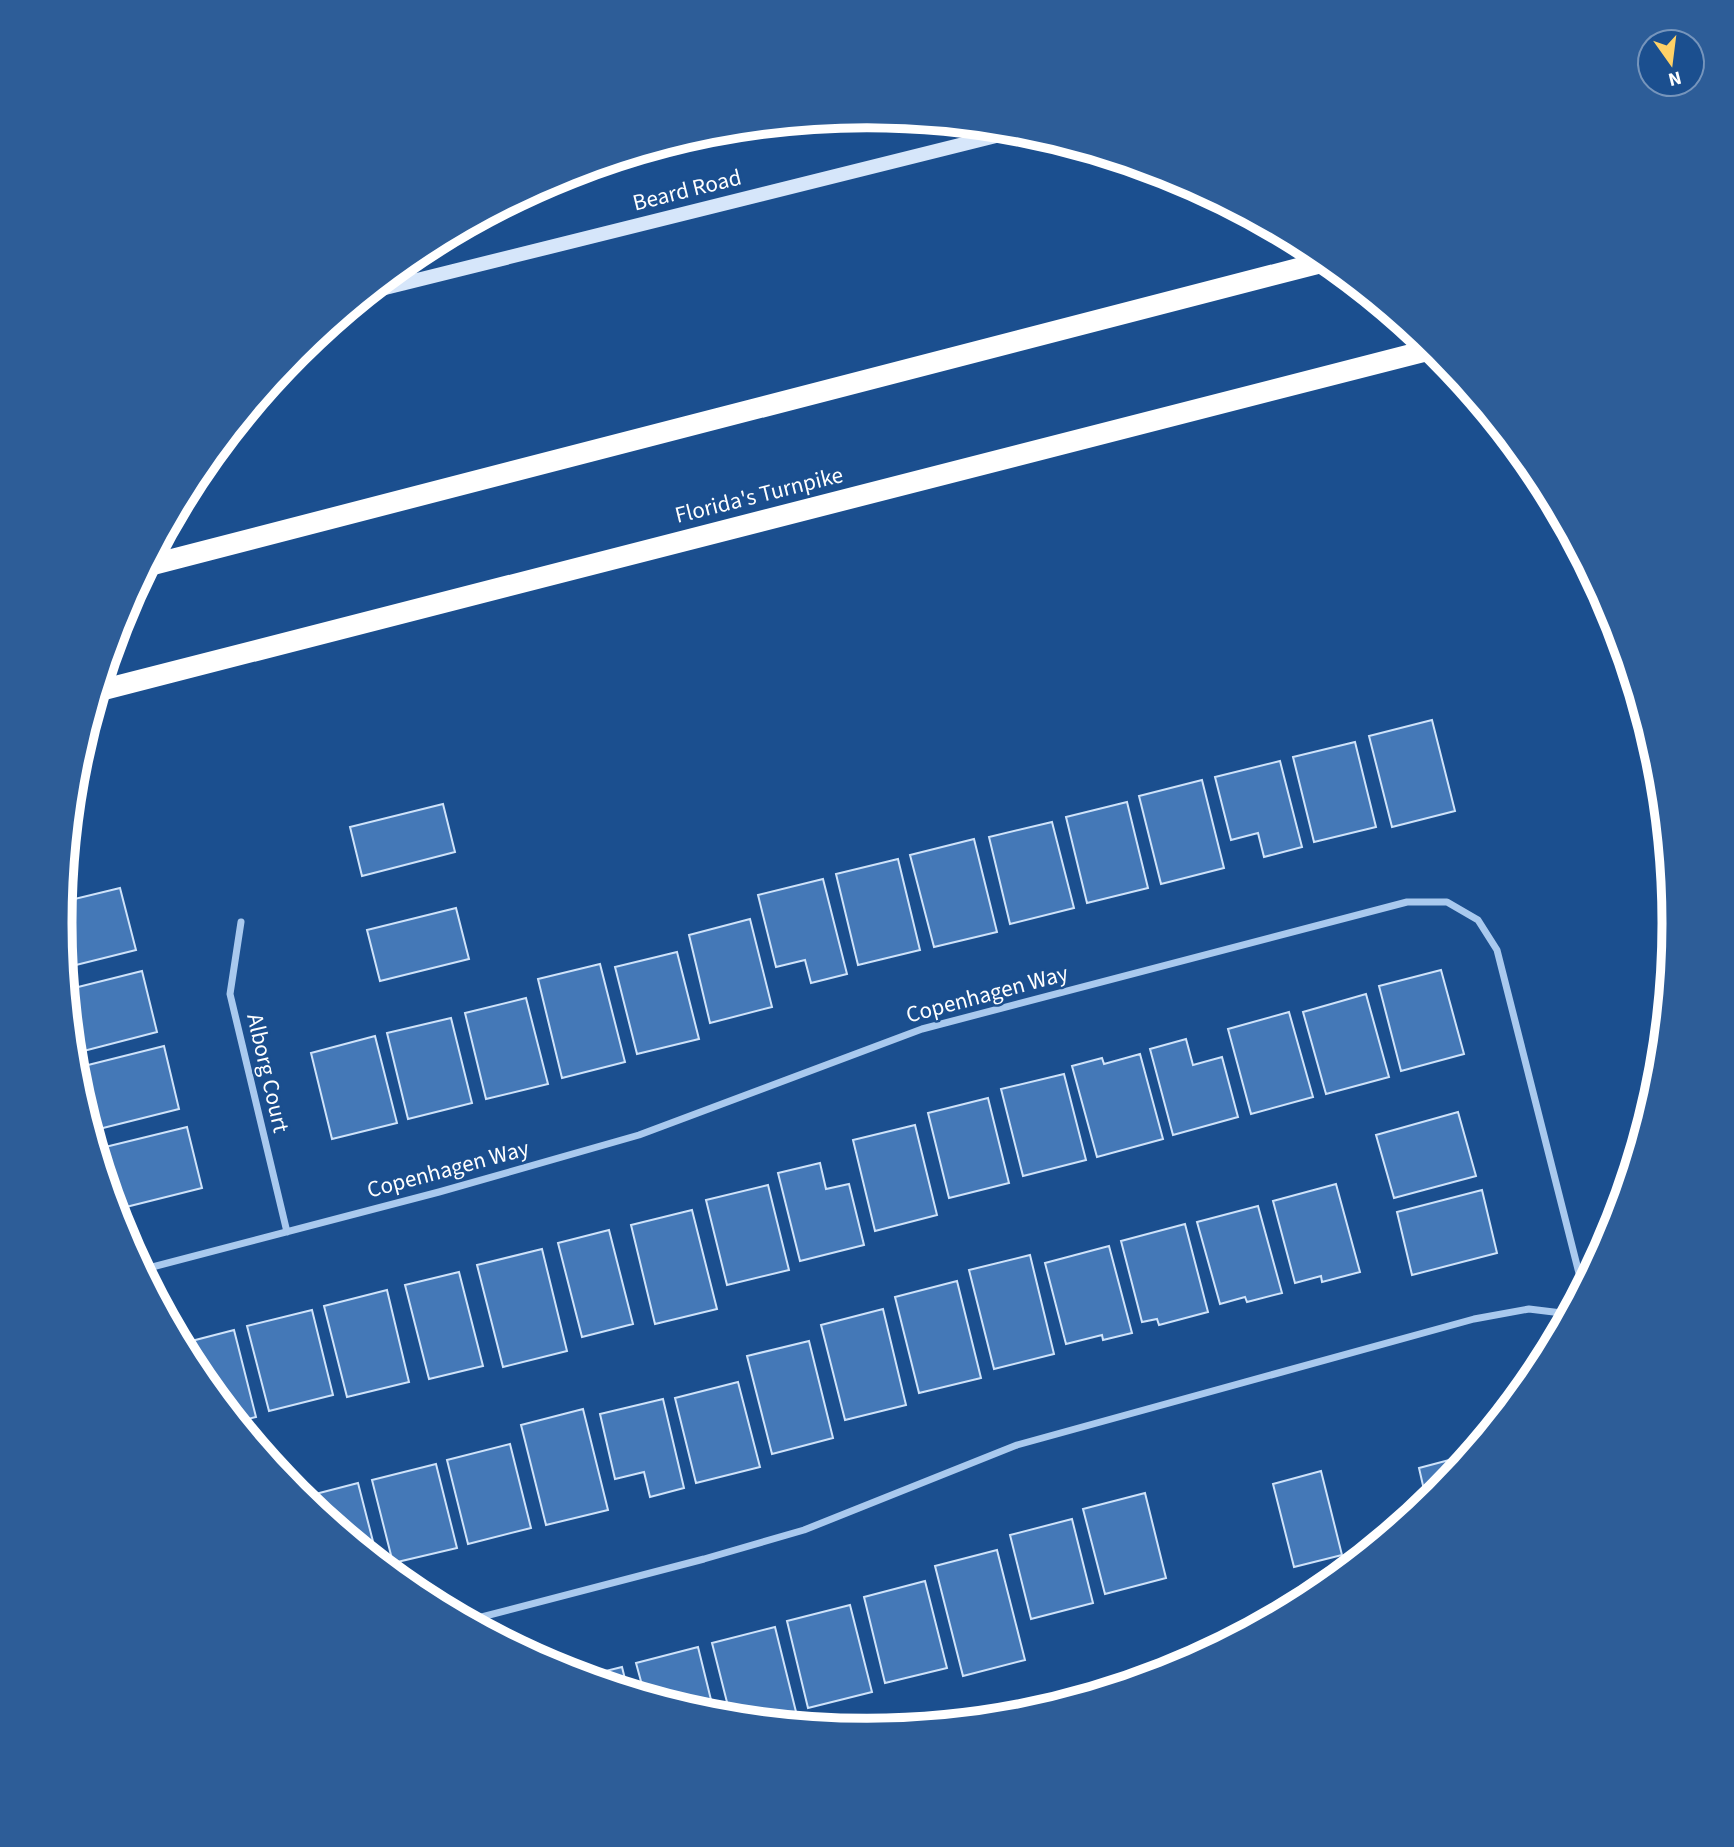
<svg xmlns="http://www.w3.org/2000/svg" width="1734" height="1847" font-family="'Source Sans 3',sans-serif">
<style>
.building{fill:#4478b7;stroke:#cfe3fa;stroke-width:2}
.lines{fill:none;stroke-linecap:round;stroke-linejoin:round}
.street{stroke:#a9c9ee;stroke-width:7}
.secondary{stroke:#d6e6fa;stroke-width:14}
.highway{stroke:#fff;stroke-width:21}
.labels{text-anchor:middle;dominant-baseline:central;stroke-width:5;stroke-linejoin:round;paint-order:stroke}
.street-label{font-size:23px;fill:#fff;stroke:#1b4f8f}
.rim{fill:none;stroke:#fff;stroke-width:9}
</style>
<rect width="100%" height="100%" fill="#1b4f8f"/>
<path class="building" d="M1432 720 1455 811 1392 827 1369 736Z
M1355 742 1376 827 1314 842 1293 757Z
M1280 761 1302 847 1264 857 1258 833 1231 840 1215 777Z
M1202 780 1224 868 1161 884 1139 796Z
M1127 802 1148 888 1087 903 1066 817Z
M443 804 455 852 362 876 350 827Z
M1052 822 1074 908 1010 924 989 837Z
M974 839 997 932 934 947 910 855Z
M898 859 920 950 858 965 836 874Z
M823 879 847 974 811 983 805 960 776 967 758 895Z
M120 888 136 950 64 968 60 923 62 902Z
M456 908 469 959 380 981 367 930Z
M750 919 772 1007 710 1023 689 935Z
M677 952 699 1039 637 1054 615 967Z
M600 964 625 1062 562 1078 538 979Z
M1441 970 1464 1054 1401 1071 1379 986Z
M142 971 157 1032 72 1054 66 990Z
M1366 994 1389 1077 1326 1094 1303 1012Z
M526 998 548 1084 486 1099 465 1013Z
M1289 1012 1313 1097 1251 1114 1228 1029Z
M451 1018 472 1103 408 1119 387 1033Z
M375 1036 397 1123 332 1139 311 1053Z
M1186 1039 1193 1065 1222 1057 1238 1117 1173 1135 1150 1049Z
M164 1046 179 1109 91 1131 76 1068Z
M1140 1054 1163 1139 1097 1157 1072 1066 1102 1058 1104 1064Z
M1064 1074 1086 1160 1023 1176 1001 1089Z
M988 1098 1009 1183 949 1198 928 1113Z
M1458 1112 1476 1176 1394 1198 1376 1135Z
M915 1125 937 1215 875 1231 853 1140Z
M187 1127 202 1188 114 1210 97 1149Z
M820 1163 826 1189 849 1184 864 1245 800 1261 778 1173Z
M1336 1184 1360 1272 1322 1282 1321 1276 1295 1283 1273 1201Z
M768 1185 789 1270 727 1285 706 1200Z
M1482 1190 1497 1253 1412 1275 1397 1212Z
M1258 1206 1282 1293 1247 1302 1245 1297 1220 1304 1197 1222Z
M692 1210 717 1309 655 1324 631 1225Z
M1185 1224 1208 1312 1159 1325 1157 1319 1142 1322 1121 1241Z
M609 1230 633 1324 582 1337 558 1243Z
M1109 1246 1132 1333 1103 1340 1102 1335 1066 1344 1045 1263Z
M542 1249 567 1351 503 1367 477 1265Z
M1030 1255 1054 1354 994 1369 969 1270Z
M459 1272 483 1366 429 1379 405 1285Z
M957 1281 981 1378 919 1393 895 1297Z
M387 1290 409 1382 347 1397 324 1306Z
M883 1309 906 1405 845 1420 821 1325Z
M312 1310 333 1395 269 1411 247 1326Z
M234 1330 256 1417 236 1422 195 1372 180 1344Z
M809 1341 833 1438 772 1454 747 1356Z
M738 1382 760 1467 696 1483 675 1398Z
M663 1399 684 1488 650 1497 644 1472 615 1479 600 1414Z
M583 1409 608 1510 546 1525 521 1425Z
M510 1444 531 1528 468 1544 447 1460Z
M1453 1459 1456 1472 1438 1495 1427 1503 1419 1468Z
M436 1464 457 1548 393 1563 372 1480Z
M1321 1471 1342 1555 1294 1567 1273 1484Z
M358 1483 378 1561 300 1498Z
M1145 1493 1166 1578 1105 1594 1083 1509Z
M1072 1519 1093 1603 1031 1619 1010 1535Z
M997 1550 1025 1660 963 1676 935 1566Z
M925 1581 947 1668 885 1683 864 1597Z
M850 1605 872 1692 808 1708 787 1621Z
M775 1627 799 1724 731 1718 712 1643Z
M698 1647 715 1716 645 1696 636 1663Z
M622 1667 628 1691 581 1677Z"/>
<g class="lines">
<path class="street" d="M241 922 230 994 287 1232
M141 1270 439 1192 639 1135 922 1029 1407 902H1447L1478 920 1497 950 1583 1289
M466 1621 704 1559 804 1530 1017 1445 1474 1319 1529 1309 1570 1314"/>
<path class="secondary" d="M369 292 1016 131"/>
<path class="highway" d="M147 566 1327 261
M98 691 1433 349"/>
</g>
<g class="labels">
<g class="street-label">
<text transform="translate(687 190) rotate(-14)">Beard Road</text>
<text transform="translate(759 495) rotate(-14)">Florida's Turnpike</text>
<text transform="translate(987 994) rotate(-15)">Copenhagen Way</text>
<text transform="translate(268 1073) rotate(77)">Alborg Court</text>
<text transform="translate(448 1169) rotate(-15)">Copenhagen Way</text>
</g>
</g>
<path d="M0 0H1734V1847H0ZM72 923a795 795 0 1 1 1590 0a795 795 0 1 1-1590 0Z" fill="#2d5d98" fill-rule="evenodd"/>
<path class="rim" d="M72 923a795 795 0 1 1 1590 0a795 795 0 1 1-1590 0Z"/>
<g transform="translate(1671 63) rotate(166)"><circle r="33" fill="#1b4f8f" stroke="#7695bc" stroke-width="2"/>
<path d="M0-5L12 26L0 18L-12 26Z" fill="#ffd166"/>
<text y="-10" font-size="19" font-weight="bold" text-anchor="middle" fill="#ffffff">N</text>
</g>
</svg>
